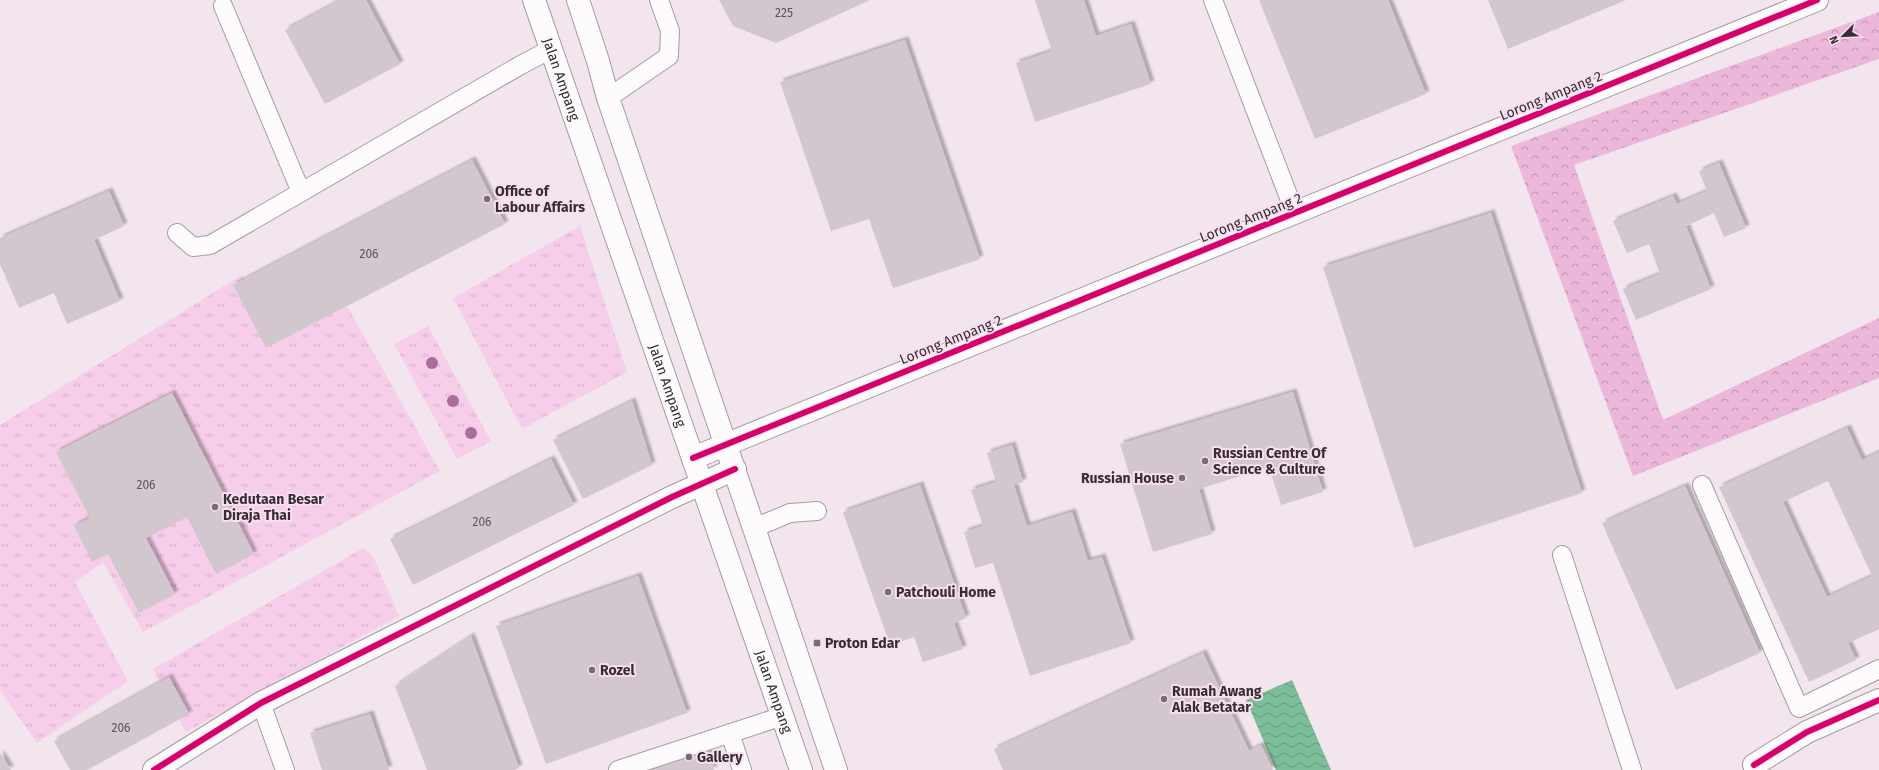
<svg xmlns="http://www.w3.org/2000/svg" width="1879" height="770" font-family="'Fira Sans',sans-serif">
<style>
.grass{fill:url(#grass-tufts)}
.forest{fill:url(#forest-crowns)}
.water{fill:url(#water-waves)}
.building{fill:#d2c7ce;fill-rule:evenodd;filter:url(#shadow)}
.lines{fill:none;stroke-linecap:round;stroke-linejoin:round}
.lane-casing{stroke:#a69ca3;stroke-width:20}
.street-casing{stroke:#a69ca3;stroke-width:24}
.secondary-casing{stroke:#a69ca3;stroke-width:24}
.lane{stroke:#fdfbfc;stroke-width:18}
.street{stroke:#fdfbfc;stroke-width:22}
.secondary{stroke:#fdfbfc;stroke-width:22}
.cycleway-casing{stroke:#f8dfef;stroke-width:8}
.cycleway{stroke:#d6006c;stroke-width:6}
.tree{fill:#aa6d9d}
.poi-dot{fill:#786d75;stroke:#f8dfef;stroke-width:1.5}
.labels{text-anchor:middle;dominant-baseline:central;stroke-width:4;stroke-linejoin:round;paint-order:stroke}
.number-label{font-size:12px;fill:#5e545a}
.street-label{font-size:14px;fill:#372d34;stroke:#f8dfef}
.poi-label{font-size:14px;font-weight:bold;fill:#372d34;stroke:#f8dfef;text-anchor:start}
</style>
<defs>
<pattern id="grass-tufts" width="24" height="20" patternUnits="userSpaceOnUse"><rect width="24" height="20" fill="#f7ceea"/><path d="M3 7l-1-3M5 7V3M7 7l1-3M15 17l-1-3M17 17v-4M19 17l1-3" fill="none" stroke="#d4b1c9"/></pattern>
<pattern id="forest-crowns" width="20" height="18" patternUnits="userSpaceOnUse"><rect width="20" height="18" fill="#ebb7da"/><path d="M2 6a3 3 0 1 1 6 0M12 15a3 3 0 1 1 6 0" fill="none" stroke="#bf95b2"/></pattern>
<pattern id="water-waves" width="16" height="10" patternUnits="userSpaceOnUse"><rect width="16" height="10" fill="#7cbd9a"/><path d="M0 5q4-4 8 0t8 0" fill="none" stroke="#669a7e"/></pattern>
<filter id="shadow"><feDropShadow dx="3.5" dy="-3.5" stdDeviation="1" flood-color="#0004"/></filter>
</defs>
<rect width="100%" height="100%" fill="#f2e5ee"/>
<path class="grass" d="M580 226 627 372 522 429 453 298Z
M242 275 279 341 347 306 440 471 143 632 103 562 75 582 128 681 37 743 0 690V425Z
M428 326 491 441 457 459 394 344Z
M363 548 373 556 399 616 186 732 153 669Z"/>
<path class="forest" d="M1879 12V59L1574 165 1663 420 1879 318V378L1633 476 1511 146Z"/>
<path class="water" d="M1292 680 1331 770H1276L1246 700Z"/>
<path class="building" d="M341 0H366L400 64 325 104 285 30Z
M719 0H870L776 43 733 26Z
M1035 0H1084L1096 36 1131 24 1151 84 1035 122 1016 63 1052 51Z
M1259 0H1388L1426 94 1315 139Z
M1488 0H1626L1508 49Z
M905 40 980 259 893 288 869 219 831 231 780 82Z
M472 160 505 224 266 348 233 285Z
M1719 163 1746 228 1724 237 1714 213 1686 226 1711 289 1636 320 1623 289 1660 274 1649 244 1627 253 1613 221 1673 196 1677 204 1707 191 1699 171Z
M109 191 124 226 94 240 120 301 67 324 54 293 19 308 0 264V238Z
M1491 213 1582 493 1414 548 1323 267Z
M1293 392 1323 492 1281 505 1269 467 1199 489 1212 534 1153 552 1120 444Z
M172 393 254 554 216 574 187 517 146 538 175 594 139 613 108 554 92 562 74 526 90 518 56 452Z
M632 401 652 465 583 499 553 440Z
M1847 428 1862 460 1879 452V629L1848 643 1856 660 1809 682 1719 487ZM1828 481 1872 576 1827 597 1783 502Z
M1012 445 1023 482 1014 485 1027 526 1072 512 1088 561 1102 557 1131 643 1030 676 993 563 975 568 964 532 983 526 971 490 996 482 987 453Z
M551 459 574 505 413 585 390 539Z
M920 485 966 618 954 623 963 649 923 662 914 637 890 645 843 512Z
M1685 486 1760 653 1676 690 1602 523Z
M638 576 687 713 546 764 496 626Z
M471 636 519 768 514 770H427L395 686Z
M1203 653 1249 751 1261 745 1273 770H1003L994 749Z
M169 677 189 714 87 770H70L54 741Z
M370 714 389 770H322L310 733Z
M706 745 714 770H632Z
M0 753 11 770H0Z"/>
<g class="lines">
<defs>
<path id="lane" d="M1213 0 1295 213
M223 6 301 192
M608 98 669 56 670 31 659 0
M177 233 193 247 210 245 519 66 551 49
M1702 485 1799 708 1879 669
M754 528 790 513 817 511
M1562 555 1632 770
M261 703 285 770
M730 733 742 770
M618 770 783 716"/>
<path id="street" d="M693 458 1817 0
M1754 765 1807 732 1879 700
M154 770 261 703 672 497 735 469"/>
<g id="secondary">
<path id="s1" d="M534 0 801 770"/>
<path d="M578 0 598 61 608 98 836 770"/>
</g>
</defs>
<use href="#lane" class="lane-casing"/>
<use href="#street" class="street-casing"/>
<use href="#secondary" class="secondary-casing"/>
<use href="#lane" class="lane"/>
<use href="#street" class="street"/>
<use href="#secondary" class="secondary"/>
<defs>
<path id="cycleway" d="M693 458 1817 0
M1754 765 1807 732 1879 700
M154 770 261 703 672 497 735 469"/>
</defs>
<use href="#cycleway" class="cycleway-casing"/>
<use href="#cycleway" class="cycleway"/>
</g>
<g class="tree">
<circle cx="432" cy="363" r="6"/>
<circle cx="453" cy="401" r="6"/>
<circle cx="471" cy="433" r="6"/>
</g>
<g class="poi-dot">
<circle cx="487" cy="199" r="4"/>
<circle cx="1205" cy="461" r="4"/>
<circle cx="1182" cy="478" r="4"/>
<circle cx="215" cy="507" r="4"/>
<circle cx="888" cy="592" r="4"/>
<rect x="813" y="639" width="8" height="8" rx="2"/>
<circle cx="592" cy="670" r="4"/>
<circle cx="1164" cy="699" r="4"/>
<circle cx="689" cy="757" r="4"/>
</g>
<g class="labels">
<g class="number-label">
<text x="784" y="13">225</text>
<text x="369" y="254">206</text>
<text x="146" y="485">206</text>
<text x="482" y="522">206</text>
<text x="121" y="728">206</text>
</g>
<g class="street-label">
<text stroke="none"><textPath href="#s1" startOffset="84">Jalan Ampang</textPath></text>
<text transform="translate(1551 96) rotate(-22)">Lorong Ampang 2</text>
<text transform="translate(1251 218) rotate(-22)">Lorong Ampang 2</text>
<text transform="translate(951 340) rotate(-22)">Lorong Ampang 2</text>
<text stroke="none"><textPath href="#s1" startOffset="408">Jalan Ampang</textPath></text>
<text stroke="none"><textPath href="#s1" startOffset="732">Jalan Ampang</textPath></text>
</g>
<g class="poi-label">
<text x="495" y="191">Office of<tspan x="495" dy="16">Labour Affairs</tspan></text>
<text x="1213" y="453">Russian Centre Of<tspan x="1213" dy="16">Science &amp; Culture</tspan></text>
<text x="1174" y="478" text-anchor="end">Russian House</text>
<text x="223" y="499">Kedutaan Besar<tspan x="223" dy="16">Diraja Thai</tspan></text>
<text x="896" y="592">Patchouli Home</text>
<text x="825" y="643">Proton Edar</text>
<text x="600" y="670">Rozel</text>
<text x="1172" y="691">Rumah Awang<tspan x="1172" dy="16">Alak Betatar</tspan></text>
<text x="697" y="757">Gallery</text>
</g>
</g>
<g transform="translate(1843 36) rotate(246)" stroke="#f8dfef" stroke-width="3" paint-order="stroke">
<path d="M0-3L7 15L0 10L-7 15Z" fill="#372d34"/>
<text y="-6" font-size="11" font-weight="bold" text-anchor="middle" fill="#372d34">N</text>
</g>
</svg>
